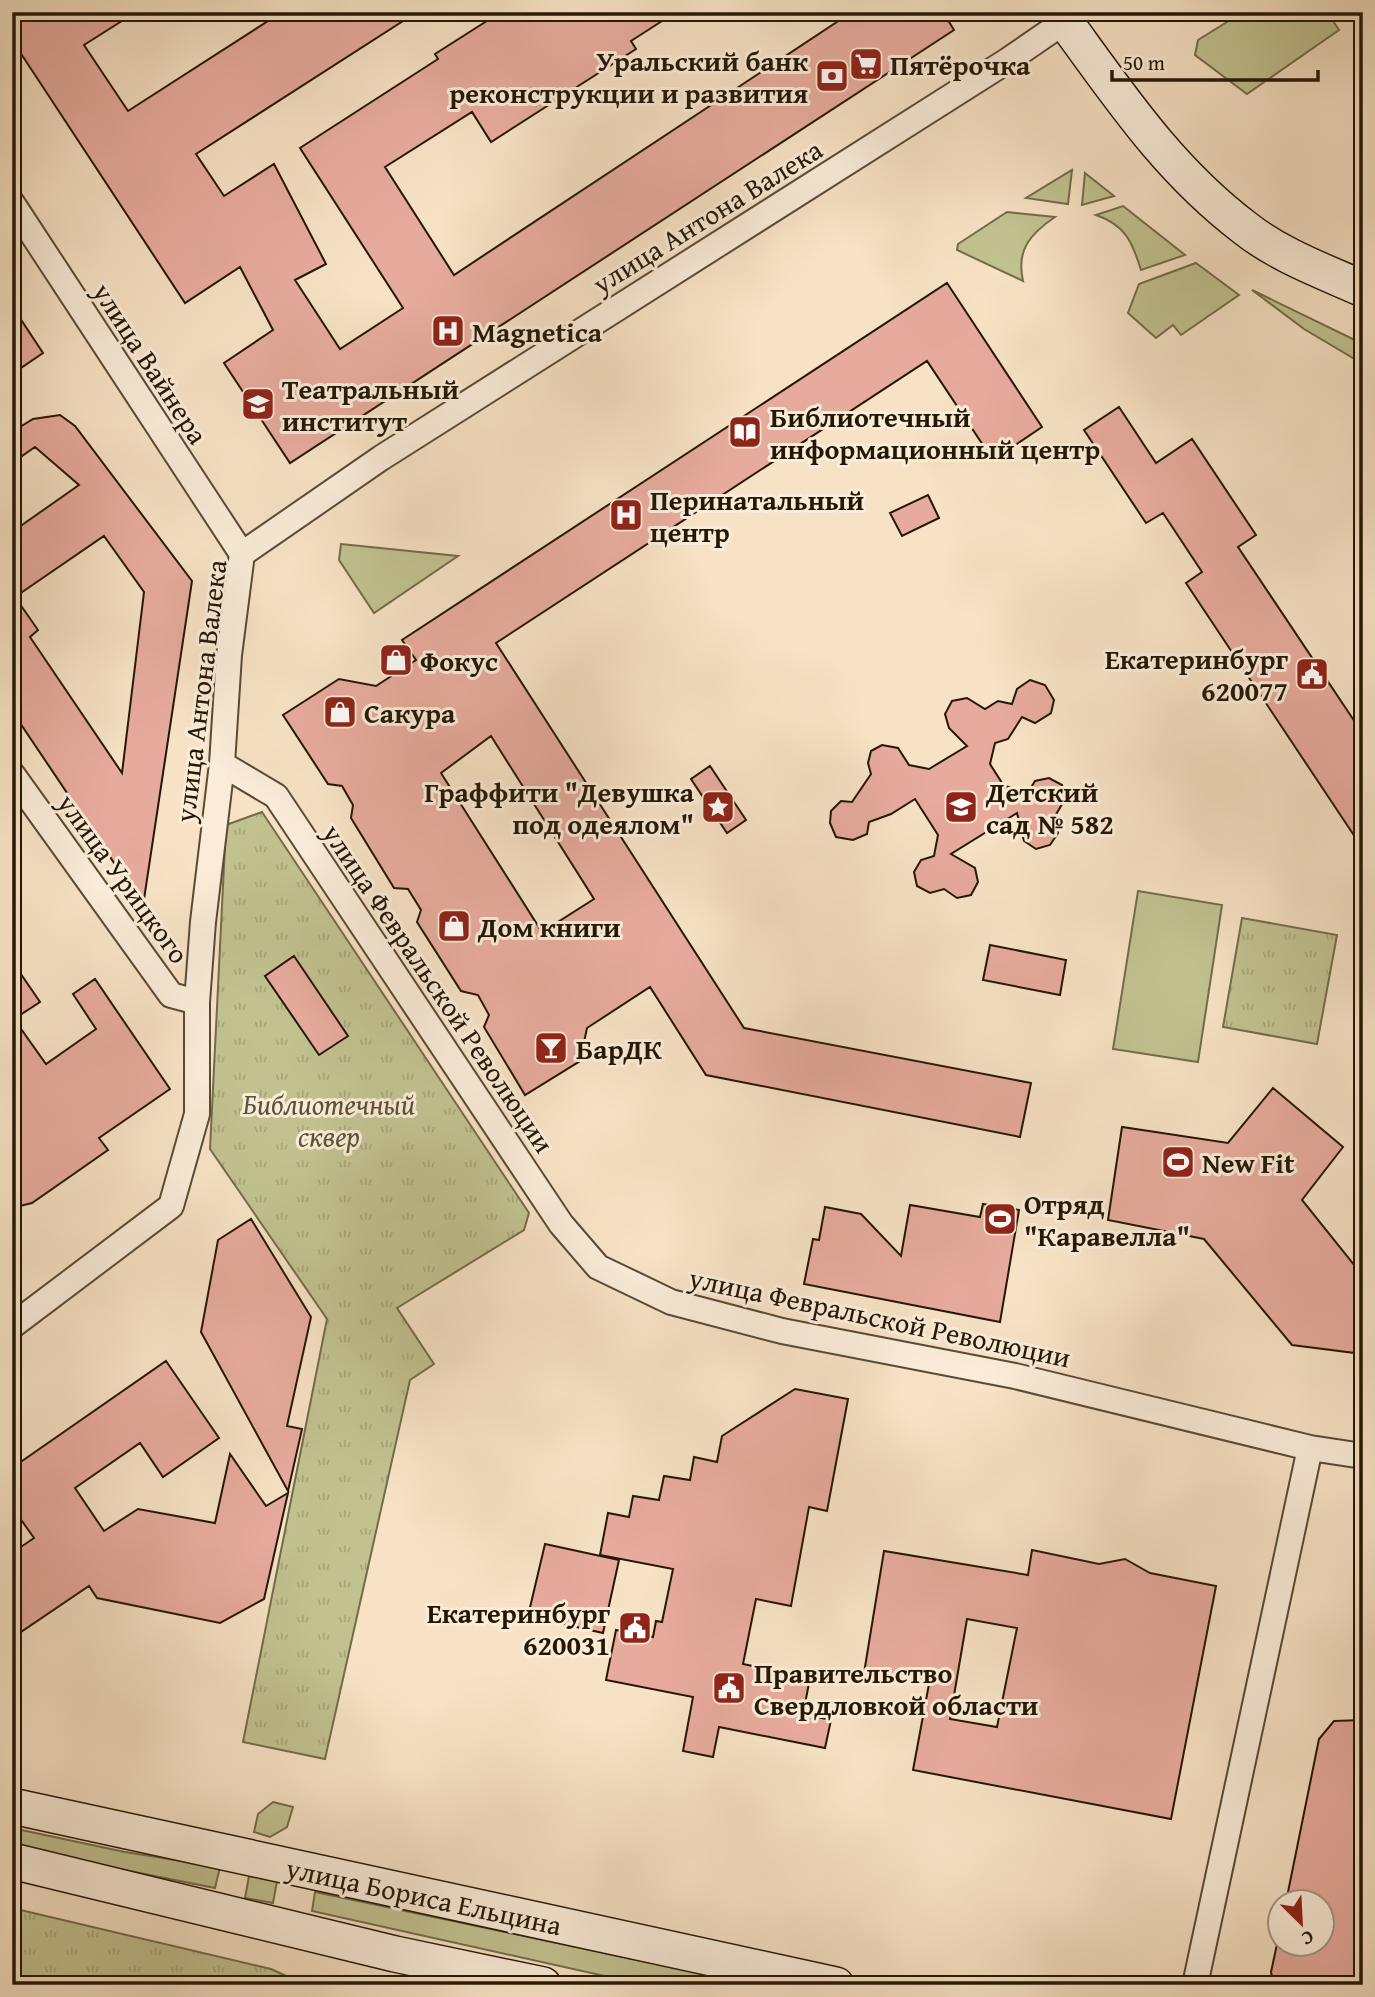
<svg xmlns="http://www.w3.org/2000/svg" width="1375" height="1997" font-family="'Gentium Book Plus',serif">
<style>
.grass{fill:#c2c291;stroke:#736c4a;stroke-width:2}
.park{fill:url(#park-tufts);stroke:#736c4a;stroke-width:2}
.building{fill:#e7ab9d;stroke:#241704;stroke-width:2;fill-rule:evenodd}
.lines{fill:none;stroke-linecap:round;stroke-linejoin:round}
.street-casing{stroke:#594a34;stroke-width:28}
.secondary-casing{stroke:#241704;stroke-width:38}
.street{stroke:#faecd9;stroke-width:24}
.secondary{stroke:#faecd9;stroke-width:35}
.labels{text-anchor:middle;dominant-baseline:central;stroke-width:6;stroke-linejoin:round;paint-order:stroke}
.poi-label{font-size:28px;font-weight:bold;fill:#241704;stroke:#faecd9;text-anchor:start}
.street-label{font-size:28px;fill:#241704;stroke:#faecd9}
.park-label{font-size:28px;font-style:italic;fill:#5b5335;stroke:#faecd9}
</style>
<defs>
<pattern id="park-tufts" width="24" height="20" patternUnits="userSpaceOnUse" patternTransform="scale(1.75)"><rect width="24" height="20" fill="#c2c291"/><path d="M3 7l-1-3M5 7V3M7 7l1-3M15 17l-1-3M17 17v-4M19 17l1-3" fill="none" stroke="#a7a67b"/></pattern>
</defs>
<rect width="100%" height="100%" fill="#f7e2c5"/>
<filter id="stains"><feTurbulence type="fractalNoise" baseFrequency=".00286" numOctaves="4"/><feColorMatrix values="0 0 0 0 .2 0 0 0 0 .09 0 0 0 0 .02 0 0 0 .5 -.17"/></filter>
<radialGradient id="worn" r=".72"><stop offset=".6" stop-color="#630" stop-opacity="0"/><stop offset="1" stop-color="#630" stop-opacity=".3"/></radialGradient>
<path class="grass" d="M1243 12H1327L1339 30 1247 94 1195 55 1198 40Z
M1072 170 1068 204 1026 198Z
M1085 173 1114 196 1082 205Z
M1123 206 1185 255 1141 270C1132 241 1125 225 1096 215Z
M1007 212 1055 217C1030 234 1016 250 1023 281L957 250 958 244Z
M1196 263 1239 295 1181 335 1173 325 1156 338 1128 313 1139 284Z
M1252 290 1363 344V364L1304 329Z
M341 544 458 556 374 613 339 560Z
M1138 891 1222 905 1198 1062 1113 1049Z
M273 1802 293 1807 287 1827 270 1837 254 1832 258 1814Z
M12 1828 125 1852 220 1867 215 1888 54 1856 12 1842Z
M249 1876 277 1881 273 1903 245 1898Z
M315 1892 757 1985H645L312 1911Z"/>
<path class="park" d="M262 812 529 1213 524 1230 397 1308 434 1364 410 1380 325 1759 243 1742 327 1319 210 1149 226 825Z
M1242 918 1337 935 1317 1044 1223 1027Z
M12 1908 271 1969 306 1985H12Z"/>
<path class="building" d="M12 12H136L84 45 128 111 282 12H417L196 154 224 196 274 164 326 264 295 280 340 349 403 308 300 148 438 59 435 54 501 12H676L631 41 636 49 491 142 472 112 385 167 454 275 852 12H943L954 30 290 463 224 363 273 330 240 267 185 303 12 40Z
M947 283 1042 427 993 460 927 361 496 643 744 1028 1031 1083 1020 1137 706 1075 650 987 587 1028 580 1061 525 1095 484 1027 489 1015 478 995 461 991 417 922 421 910 408 889 394 888 351 818 353 805 342 786 328 784 283 715 339 679 376 686 416 660 402 640ZM491 736 594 899 542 932 441 773Z
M12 306 43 353 12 374Z
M1119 407 1156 463 1192 439 1256 535 1238 547 1363 734V849L1186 583 1202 572 1163 513 1146 523 1084 430Z
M60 415 75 426 192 581 143 906 12 711V532L79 485 35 447 12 463V432L33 419ZM104 536 144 592 122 773 30 637 38 630 15 597Z
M928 495 939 518 902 536 890 513Z
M1030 680 1045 685 1054 700 1051 713 1035 723 1022 717 1008 739 995 743 990 764 1004 786 1029 791 1035 781 1049 778 1062 785 1065 799 1054 818 1058 833 1050 845 1036 849 1024 841 1017 813 951 854 975 868 978 882 971 895 957 898 944 889 930 893 917 886 914 872 921 860 934 856 938 835 915 799 891 814 869 822 867 834 853 840 836 837 830 823 831 811 841 801 852 802 871 774 868 763 871 751 882 745 898 748 909 765 929 769 967 746 949 728 945 714 952 701 967 698 985 709 998 701 1012 704 1017 689Z
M710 766 746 820 727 833 691 779Z
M990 945 1066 960 1060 995 983 980Z
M294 956 348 1036 319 1055 265 976Z
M12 961 40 1002 14 1019 46 1064 96 1029 73 994 95 979 170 1089 99 1138 108 1150 32 1203 12 1208Z
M1273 1088 1343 1147 1302 1200 1363 1276V1354L1292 1345 1204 1239 1108 1220 1122 1127 1228 1143Z
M983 1204 1019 1210 1000 1322 804 1284 813 1239 819 1240 825 1207 861 1214 901 1256 910 1205 980 1217Z
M251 1219 311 1317 287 1426 302 1429 288 1491 201 1332 218 1240Z
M166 1361 219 1438 163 1477 140 1443 75 1488 104 1531 138 1509 215 1523 230 1454 266 1506 288 1493 264 1599 220 1623 97 1598 89 1586 12 1638V1553L34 1538 12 1507V1468Z
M795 1389 848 1399 827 1511 809 1507 791 1606 756 1599 743 1664 810 1678 803 1714 831 1720 825 1748 719 1727 713 1757 683 1751 693 1697 606 1680 616 1630 653 1637 656 1621 662 1622 673 1569 600 1555 608 1513 629 1517 633 1496 659 1500 664 1476 690 1480 694 1457 717 1462 722 1436Z
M545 1544 619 1560 603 1633 528 1616Z
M1032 1550 1099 1564 1125 1559 1150 1573 1216 1586 1171 1819 913 1770 929 1684 864 1673 884 1551 1028 1575ZM967 1619 1017 1628 997 1727 950 1719Z
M1363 1720V1985H1274L1271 1972 1277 1944H1322V1902H1286L1319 1739 1334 1721Z"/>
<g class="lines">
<defs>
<path id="street" d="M12 203 242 554
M222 764 276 796 561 1224 598 1267 671 1302 782 1331 1015 1376 1310 1448 1363 1456
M12 774 171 995 197 1002
M12 1326 171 1206 197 1114V1002L203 922 222 764 229 655 242 554 381 458 1007 61 1077 13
M1195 1985 1310 1448"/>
<path id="secondary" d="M1058 12C1117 92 1165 167 1245 228 1279 255 1323 271 1363 289
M12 1806 836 1985
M12 1861 395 1954 543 1985"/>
</defs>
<use href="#street" class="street-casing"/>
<use href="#secondary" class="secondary-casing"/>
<use href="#street" class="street"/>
<use href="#secondary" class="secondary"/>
</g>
<defs>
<symbol id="supermarket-square" viewBox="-11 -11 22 22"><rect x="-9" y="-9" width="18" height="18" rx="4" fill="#8f2418" stroke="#faecd9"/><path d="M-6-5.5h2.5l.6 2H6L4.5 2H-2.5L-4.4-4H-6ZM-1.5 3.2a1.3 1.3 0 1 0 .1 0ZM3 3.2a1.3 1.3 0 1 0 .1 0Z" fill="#fff"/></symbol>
<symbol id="bank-square" viewBox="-11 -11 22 22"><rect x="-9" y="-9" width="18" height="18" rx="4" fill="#8f2418" stroke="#faecd9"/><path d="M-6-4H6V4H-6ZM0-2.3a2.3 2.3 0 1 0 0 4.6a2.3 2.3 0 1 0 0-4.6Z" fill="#fff"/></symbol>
<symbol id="hospital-square" viewBox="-11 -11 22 22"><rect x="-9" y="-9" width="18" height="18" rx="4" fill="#8f2418" stroke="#faecd9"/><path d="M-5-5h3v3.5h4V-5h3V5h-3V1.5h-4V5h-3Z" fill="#fff"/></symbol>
<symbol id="university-square" viewBox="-11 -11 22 22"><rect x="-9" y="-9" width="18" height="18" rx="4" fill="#8f2418" stroke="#faecd9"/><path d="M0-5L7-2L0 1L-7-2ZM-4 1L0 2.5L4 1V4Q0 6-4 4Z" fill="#fff"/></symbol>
<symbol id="library-square" viewBox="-11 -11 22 22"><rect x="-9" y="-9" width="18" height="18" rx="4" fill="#8f2418" stroke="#faecd9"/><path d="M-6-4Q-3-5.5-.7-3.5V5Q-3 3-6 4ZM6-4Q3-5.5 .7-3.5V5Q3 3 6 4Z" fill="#fff"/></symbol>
<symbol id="shop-square" viewBox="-11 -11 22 22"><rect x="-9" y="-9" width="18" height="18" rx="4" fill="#8f2418" stroke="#faecd9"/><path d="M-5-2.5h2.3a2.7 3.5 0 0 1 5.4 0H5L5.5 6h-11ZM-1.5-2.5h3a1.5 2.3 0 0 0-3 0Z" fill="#fff"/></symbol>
<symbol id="civic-square" viewBox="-11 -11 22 22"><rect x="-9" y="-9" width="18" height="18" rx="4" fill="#8f2418" stroke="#faecd9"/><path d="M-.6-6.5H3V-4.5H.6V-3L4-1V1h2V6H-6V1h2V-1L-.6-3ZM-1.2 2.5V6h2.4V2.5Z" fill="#fff"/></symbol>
<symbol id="sight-square" viewBox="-11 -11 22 22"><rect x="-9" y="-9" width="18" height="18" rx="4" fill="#8f2418" stroke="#faecd9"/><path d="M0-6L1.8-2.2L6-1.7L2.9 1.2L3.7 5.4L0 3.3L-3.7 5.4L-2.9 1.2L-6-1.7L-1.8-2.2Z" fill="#fff"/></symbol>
<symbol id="school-square" viewBox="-11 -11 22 22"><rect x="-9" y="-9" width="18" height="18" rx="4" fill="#8f2418" stroke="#faecd9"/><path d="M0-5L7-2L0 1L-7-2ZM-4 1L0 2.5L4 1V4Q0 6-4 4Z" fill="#fff"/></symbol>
<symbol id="bar-square" viewBox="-11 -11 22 22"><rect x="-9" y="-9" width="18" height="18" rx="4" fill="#8f2418" stroke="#faecd9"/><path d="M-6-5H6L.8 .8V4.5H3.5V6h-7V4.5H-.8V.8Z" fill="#fff"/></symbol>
<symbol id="stadium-square" viewBox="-11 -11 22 22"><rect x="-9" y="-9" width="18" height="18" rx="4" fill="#8f2418" stroke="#faecd9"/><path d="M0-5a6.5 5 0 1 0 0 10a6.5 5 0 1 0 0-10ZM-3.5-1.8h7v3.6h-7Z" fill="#fff"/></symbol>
</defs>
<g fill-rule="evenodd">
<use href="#supermarket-square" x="847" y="45" width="38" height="38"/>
<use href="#bank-square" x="813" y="57" width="38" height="38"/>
<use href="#hospital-square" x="429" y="312" width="38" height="38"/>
<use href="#university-square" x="239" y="385" width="38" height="38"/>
<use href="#library-square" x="726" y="413" width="38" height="38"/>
<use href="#hospital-square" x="607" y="496" width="38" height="38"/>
<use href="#shop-square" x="377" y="641" width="38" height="38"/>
<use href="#civic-square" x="1293" y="655" width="38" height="38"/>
<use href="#shop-square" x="321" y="693" width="38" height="38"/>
<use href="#sight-square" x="699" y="788" width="38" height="38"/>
<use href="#school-square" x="942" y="788" width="38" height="38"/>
<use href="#shop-square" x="435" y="907" width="38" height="38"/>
<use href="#bar-square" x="532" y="1029" width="38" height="38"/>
<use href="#stadium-square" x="1159" y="1143" width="38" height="38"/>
<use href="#stadium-square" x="981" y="1200" width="38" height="38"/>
<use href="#civic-square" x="616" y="1609" width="38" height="38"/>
<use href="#civic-square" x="710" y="1669" width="38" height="38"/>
</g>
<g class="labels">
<g class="poi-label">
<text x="808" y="60" text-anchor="end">Уральский банк<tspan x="808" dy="32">реконструкции и развития</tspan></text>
<text x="890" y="64">Пятёрочка</text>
<text x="472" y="331">Magnetica</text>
<text x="282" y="388">Театральный<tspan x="282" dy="32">институт</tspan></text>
<text x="770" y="416">Библиотечный<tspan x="770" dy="32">информационный центр</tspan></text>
<text x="650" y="499">Перинатальный<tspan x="650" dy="32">центр</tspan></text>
<text x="1288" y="658" text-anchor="end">Екатеринбург<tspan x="1288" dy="32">620077</tspan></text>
<text x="420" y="660">Фокус</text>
<text x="364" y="712">Сакура</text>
<text x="694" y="791" text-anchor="end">Граффити "Девушка<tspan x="694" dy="32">под одеялом"</tspan></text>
<text x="986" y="791">Детский<tspan x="986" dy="32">сад № 582</tspan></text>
<text x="478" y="926">Дом книги</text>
<text x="576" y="1048">БарДК</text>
<text x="1202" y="1162">New Fit</text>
<text x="1024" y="1203">Отряд<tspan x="1024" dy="32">"Каравелла"</tspan></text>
<text x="610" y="1612" text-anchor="end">Екатеринбург<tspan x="610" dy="32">620031</tspan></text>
<text x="754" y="1672">Правительство<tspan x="754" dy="32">Свердловкой области</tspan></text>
</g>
<g class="street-label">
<text transform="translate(707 216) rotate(-32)">улица Антона Валека</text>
<text transform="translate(151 363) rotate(57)">улица Вайнера</text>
<text transform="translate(200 691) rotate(-83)">улица Антона Валека</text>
<text transform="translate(124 878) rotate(54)">улица Урицкого</text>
<text transform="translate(439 988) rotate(56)">улица Февральской Революции</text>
<text transform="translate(880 1317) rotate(12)">улица Февральской Революции</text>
<text transform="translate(424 1896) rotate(12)">улица Бориса Ельцина</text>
</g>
<g class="park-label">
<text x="329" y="1103">Библиотечный<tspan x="329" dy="32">сквер</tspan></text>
</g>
</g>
<rect width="1375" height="1997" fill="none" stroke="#f7e2c5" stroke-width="42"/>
<rect x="14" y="14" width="1347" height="1969" fill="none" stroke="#241704" stroke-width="3.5"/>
<rect x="21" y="21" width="1333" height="1955" fill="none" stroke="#241704" stroke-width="2"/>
<g transform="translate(1301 1923) rotate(156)"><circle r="33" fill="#faecd9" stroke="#a49784" stroke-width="2"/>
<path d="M0-5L12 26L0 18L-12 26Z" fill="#8f2418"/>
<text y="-10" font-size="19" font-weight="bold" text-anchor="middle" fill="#241704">С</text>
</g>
<path d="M1112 70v10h206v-10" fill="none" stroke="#241704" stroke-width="3.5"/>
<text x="1123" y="70" font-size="21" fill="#241704" stroke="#faecd9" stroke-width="5" paint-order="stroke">50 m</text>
<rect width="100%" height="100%" filter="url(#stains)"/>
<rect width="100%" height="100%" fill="url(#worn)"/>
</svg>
